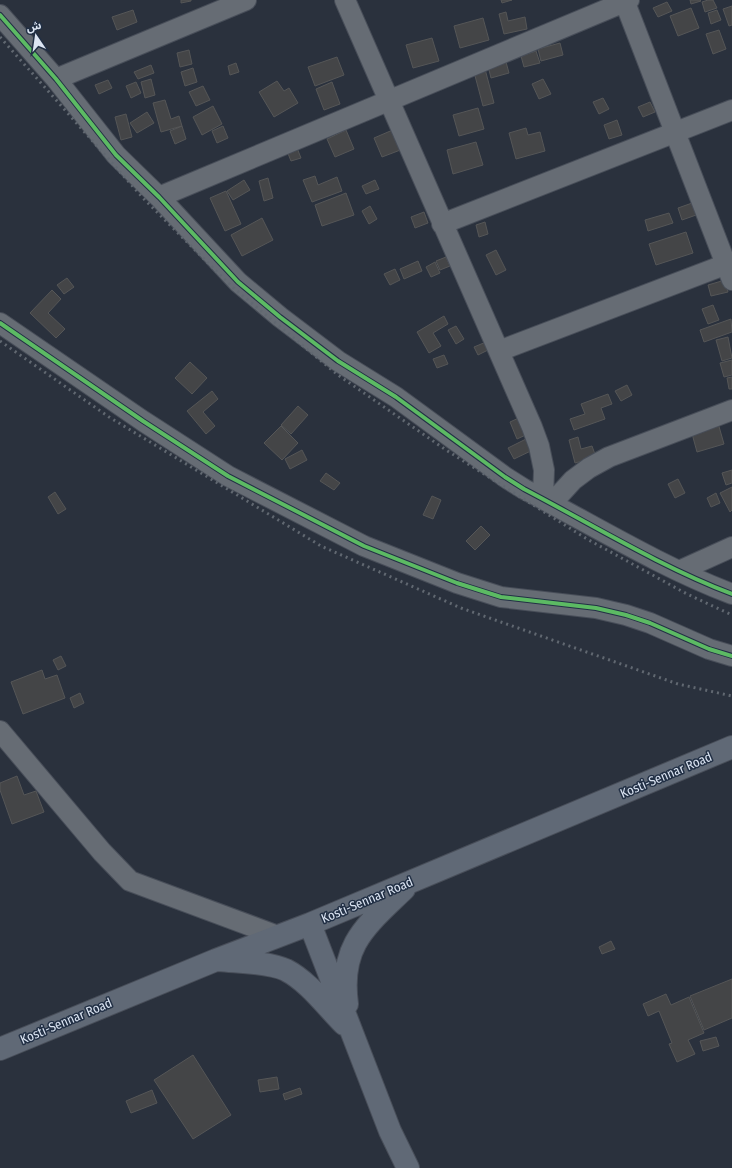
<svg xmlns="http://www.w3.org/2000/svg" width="732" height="1168" font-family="'Fira Sans Condensed','Noto Sans Arabic',sans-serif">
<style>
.building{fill:#444547;stroke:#555657}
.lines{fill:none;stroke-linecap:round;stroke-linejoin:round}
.minor-casing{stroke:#484e59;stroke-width:22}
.trunk-casing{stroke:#484e59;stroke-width:24}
.minor{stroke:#666c74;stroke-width:20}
.trunk{stroke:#606976;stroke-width:22}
.rail{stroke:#616871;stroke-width:3;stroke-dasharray:2 4;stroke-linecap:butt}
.cycleway-casing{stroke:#223045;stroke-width:6}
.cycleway{stroke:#5cba63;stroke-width:4}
.labels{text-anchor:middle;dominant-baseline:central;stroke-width:3;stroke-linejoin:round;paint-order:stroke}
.street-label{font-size:13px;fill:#dce5f3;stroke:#223045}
</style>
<rect width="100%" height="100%" fill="#2a313d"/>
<path class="building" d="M181 0H191V1L181 3Z
M501 0H512L502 3Z
M690 0H700L701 1 691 4Z
M708 0H713L717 8 705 12 702 2Z
M667 2 672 11 658 17 653 8Z
M732 6V25L729 26 723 9Z
M691 8 699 28 678 36 670 16Z
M133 10 137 22 117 30 112 17Z
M717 10 721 20 711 24 708 13Z
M506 12 508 21 525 17 527 29 504 34 499 14Z
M483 18 489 40 460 48 454 26Z
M719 30 726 49 713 54 706 34Z
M432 38 439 61 413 68 406 45Z
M560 43 563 55 541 61 538 49Z
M189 50 192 64 180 67 177 53Z
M536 51 540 63 524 67 521 56Z
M337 57 344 75 315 86 308 67Z
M506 62 509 73 491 78 488 66Z
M236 63 239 72 230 75 228 66Z
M151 65 154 73 138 79 134 72Z
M193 68 197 82 185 86 181 72Z
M485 69 494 103 483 106 474 72Z
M151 79 155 95 145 98 141 82Z
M543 79 551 94 539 99 532 84Z
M108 80 112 88 99 94 95 85Z
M277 81 284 91 289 88 298 103 274 117 259 92Z
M136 82 141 93 131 98 126 86Z
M332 82 340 104 324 110 316 89Z
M203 86 210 100 196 106 189 92Z
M603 98 609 109 599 114 593 102Z
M165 100 171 119 179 116 182 126 161 132 153 103Z
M650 102 655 112 643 117 638 107Z
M213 106 222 124 202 135 193 117Z
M478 108 484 129 459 136 453 115Z
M147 112 154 123 137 133 130 123Z
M126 114 132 137 121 140 115 117Z
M617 120 622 135 609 139 604 125Z
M182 126 186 139 175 144 170 131Z
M223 126 228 138 217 143 212 131Z
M526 128 528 135 540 132 545 151 516 159 509 133Z
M395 129 403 149 382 157 374 138Z
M346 130 354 149 335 157 327 139Z
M476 142 483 165 453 174 447 150Z
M297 148 301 158 291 161 287 151Z
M315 176 318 185 337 177 342 191 312 202 303 180Z
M268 178 273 198 264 201 259 181Z
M244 180 250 190 233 200 227 191Z
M375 180 379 189 366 194 362 186Z
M226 191 241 224 225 231 210 198Z
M346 193 354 215 322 226 315 205Z
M695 202 699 214 682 220 678 208Z
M370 206 377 219 369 224 362 211Z
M424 212 428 223 415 228 411 217Z
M669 213 673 223 648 231 645 220Z
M262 218 273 240 242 256 231 235Z
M485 222 488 234 479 237 476 225Z
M686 232 693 253 656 265 649 244Z
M496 250 506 270 496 275 486 255Z
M446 257 450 266 440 270 436 261Z
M418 261 422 271 404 279 400 269Z
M435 262 440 273 431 277 426 267Z
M395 269 400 280 390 285 384 274Z
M67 278 74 287 64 294 57 285Z
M725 280 728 292 711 296 708 285Z
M52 290 61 299 48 313 65 329 56 338 30 313Z
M713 305 719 320 708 324 702 309Z
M444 316 448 324 433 333 441 346 429 353 417 332Z
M731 319 732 332 704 342 700 330Z
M456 326 464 339 456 344 448 330Z
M728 337 732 358 722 361 716 340Z
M486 342 490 349 478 355 474 347Z
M444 355 448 364 437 368 433 359Z
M732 360V375L724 377 720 363Z
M190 362 207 378 192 394 175 378Z
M732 377V389H729L727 378Z
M627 385 632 395 621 401 615 391Z
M212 391 218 399 203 412 215 426 206 434 187 411Z
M608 394 612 404 601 408 605 419 574 430 570 419 585 414 581 404Z
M298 406 308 415 291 434 281 425Z
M523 416 530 433 517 439 510 422Z
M718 423 724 444 697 452 691 430Z
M281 426 298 443 282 460 264 443Z
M532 436 537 448 514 459 508 448Z
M578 437 581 449 592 446 596 457 575 463 569 440Z
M302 450 307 460 290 469 285 459Z
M732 470V483L726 485 722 473Z
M326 473 340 483 334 490 320 481Z
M678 479 685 493 675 498 668 484Z
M732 487V510L730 512 720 493Z
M55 492 66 509 58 514 48 497Z
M716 493 720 503 711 507 707 498Z
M432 496 441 500 433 519 423 515Z
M481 526 490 535 475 550 466 541Z
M61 656 66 666 58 670 53 660Z
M42 670 45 679 57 675 65 698 23 714 11 682Z
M80 693 84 703 74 708 70 698Z
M17 776 24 795 36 791 44 812 12 824 0 790V783Z
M611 941 615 949 602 954 599 947Z
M732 979V1018L704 1030 690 996Z
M666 994 671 1005 689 997 704 1033 688 1040 695 1054 677 1062 669 1044 672 1043 659 1011 648 1016 643 1004Z
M716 1037 719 1046 703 1051 700 1041Z
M193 1055 231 1115 193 1139 154 1080Z
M277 1077 279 1089 260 1092 258 1080Z
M300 1088 302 1094 285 1100 283 1094Z
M152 1090 157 1103 131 1113 126 1101Z"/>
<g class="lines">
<defs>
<path id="minor" d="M345 0 532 427 539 446 544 470 543 498
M624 0 732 280
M0 15 56 79 116 155 159 197 238 282 280 317 338 361 396 397 505 477 524 489C593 525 659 566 732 594
M56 79 246 0
M159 197 629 0
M442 224 732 110
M0 323 143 421 228 476 364 546 457 583 501 597 596 608 626 615 650 623 709 649 732 656
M499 351 732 262
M552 503 573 480 589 468 609 457 732 410
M679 571 732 547
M0 731 102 852 130 881 278 936"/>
<path id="trunk" d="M310 924 390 1131 408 1168
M219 960C238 962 269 962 286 970 309 982 326 1006 344 1024
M347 1004C339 945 366 926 404 889
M0 1049 216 960 310 924 732 747"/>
</defs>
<use href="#minor" class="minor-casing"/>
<use href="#trunk" class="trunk-casing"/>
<use href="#minor" class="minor"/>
<use href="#trunk" class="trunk"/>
<path class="rail" d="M0 37 145 200 231 286 338 375 446 450 587 539 687 594 732 615
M0 341 109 417 321 546 461 608 678 684 732 696"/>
<defs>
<path id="cycleway" d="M0 15 56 79 116 155 159 197 238 282 280 317 338 361 396 397 505 477 524 489C593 525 659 566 732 594
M0 323 143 421 228 476 364 546 457 583 501 597 596 608 626 615 650 623 709 649 732 656"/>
</defs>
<use href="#cycleway" class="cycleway-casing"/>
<use href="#cycleway" class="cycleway"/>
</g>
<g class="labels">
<g class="street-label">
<text transform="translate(666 775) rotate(-23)">Kosti-Sennar Road</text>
<text transform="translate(367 900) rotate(-23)">Kosti-Sennar Road</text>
<text transform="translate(66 1021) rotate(-23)">Kosti-Sennar Road</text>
</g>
</g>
<g transform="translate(36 36) rotate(347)" stroke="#223045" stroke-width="3" paint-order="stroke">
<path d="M0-3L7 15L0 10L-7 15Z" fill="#dce5f3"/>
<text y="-6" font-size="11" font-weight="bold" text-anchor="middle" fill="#dce5f3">ش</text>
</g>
</svg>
